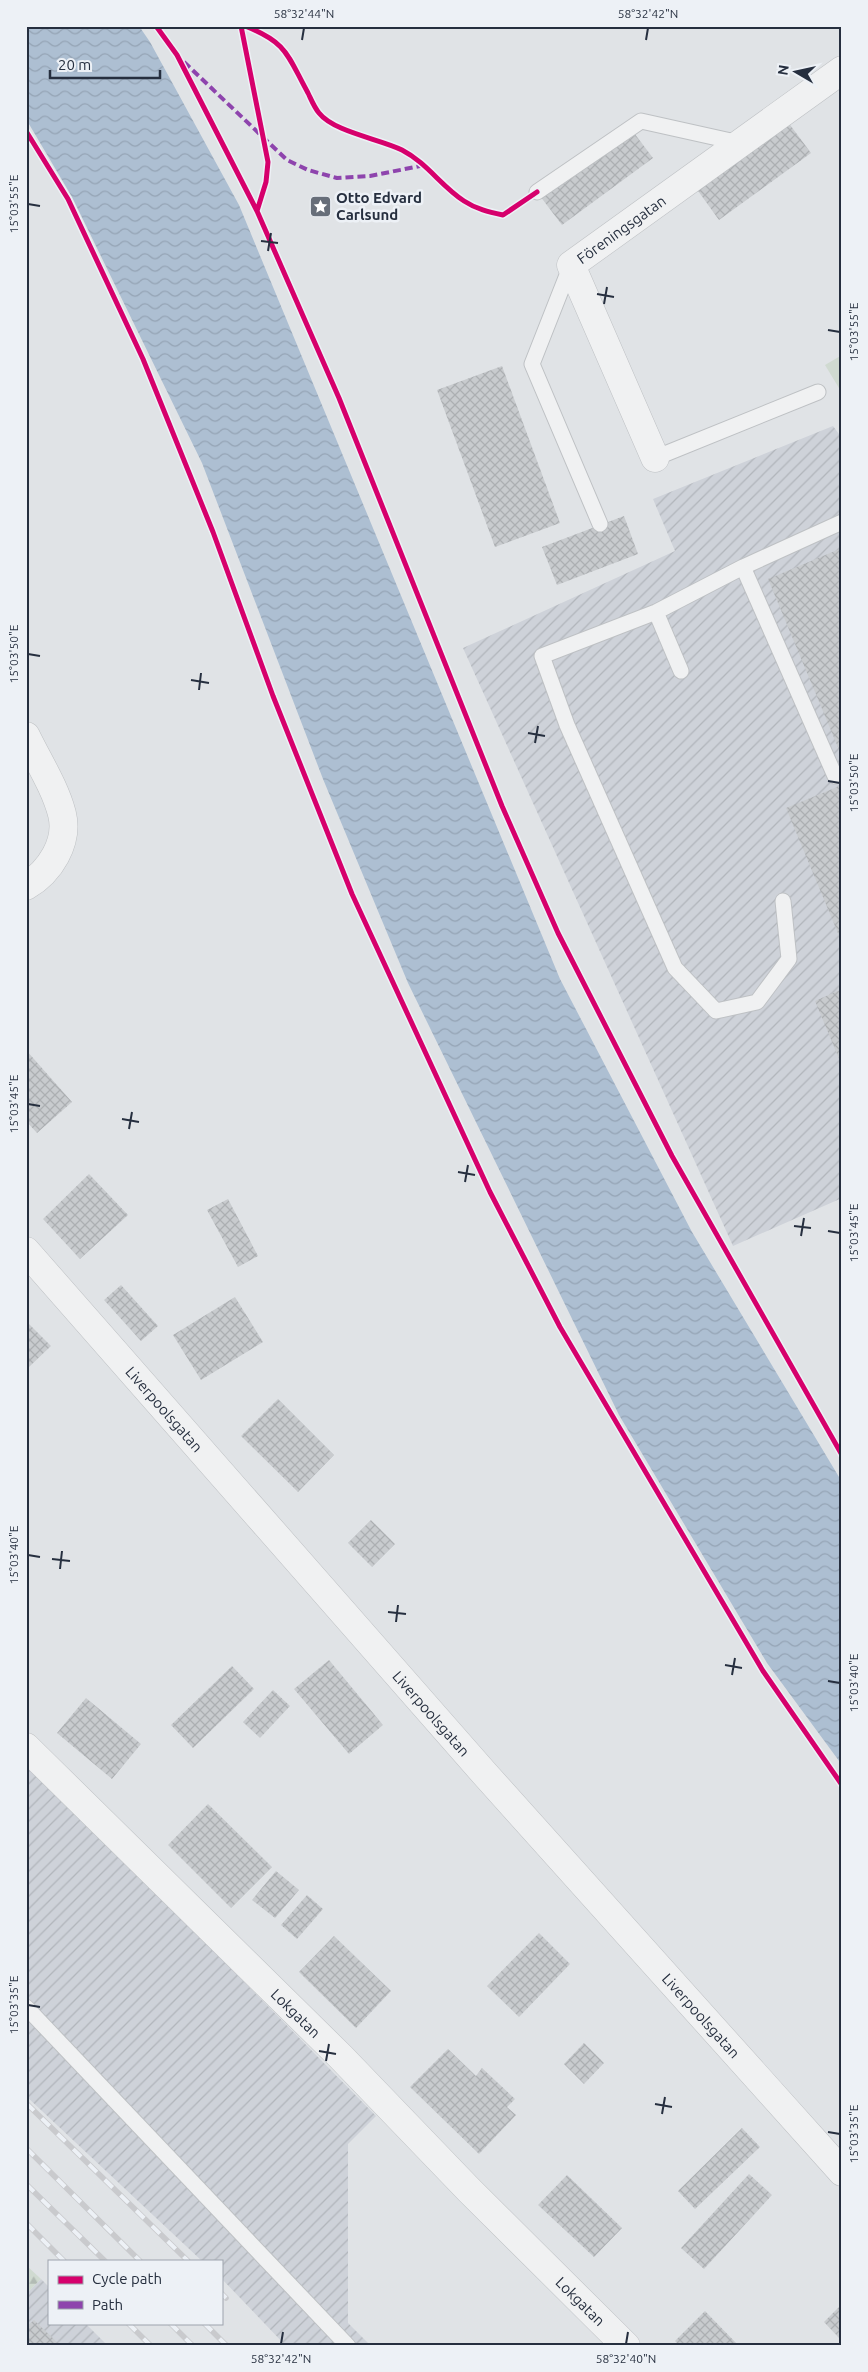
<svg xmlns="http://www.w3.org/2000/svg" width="868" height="2372" font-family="Ubuntu,sans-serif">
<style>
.industrial{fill:url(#industrial-furrows)}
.forest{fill:url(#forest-firs)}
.pitch{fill:#d0dad1}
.water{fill:url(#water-waves)}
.building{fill:url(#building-cross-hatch)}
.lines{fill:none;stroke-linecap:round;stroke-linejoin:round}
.service-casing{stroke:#bec1c4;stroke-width:17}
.minor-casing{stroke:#bec1c4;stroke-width:29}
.service{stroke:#f0f1f2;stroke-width:15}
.minor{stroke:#f0f1f2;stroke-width:28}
.rail-casing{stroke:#c9cacd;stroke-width:5.5}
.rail{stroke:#edf1f6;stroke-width:4;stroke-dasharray:11;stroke-linecap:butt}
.quiet{stroke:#8e44ad;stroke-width:4;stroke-dasharray:8 4;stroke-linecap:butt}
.cycleway-casing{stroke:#edf1f6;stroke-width:8}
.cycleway{stroke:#d6006c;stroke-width:5}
.ticks{fill:none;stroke:#262f3f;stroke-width:2}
.labels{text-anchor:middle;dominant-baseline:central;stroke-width:5;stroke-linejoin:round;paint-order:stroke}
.poi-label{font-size:15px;font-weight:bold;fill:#262f3f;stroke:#edf1f6;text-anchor:start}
.street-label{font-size:15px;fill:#262f3f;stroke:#edf1f6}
.neatline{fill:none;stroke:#262f3f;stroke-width:2}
.ticks-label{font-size:12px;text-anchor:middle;fill:#262f3f}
</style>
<defs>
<pattern id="industrial-furrows" width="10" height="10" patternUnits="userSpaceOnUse" patternTransform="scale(1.25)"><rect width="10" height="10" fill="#ced2d9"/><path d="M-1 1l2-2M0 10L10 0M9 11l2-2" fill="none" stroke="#b1b5bb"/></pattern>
<pattern id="forest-firs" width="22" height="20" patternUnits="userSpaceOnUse" patternTransform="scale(1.25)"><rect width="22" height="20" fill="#d0dad1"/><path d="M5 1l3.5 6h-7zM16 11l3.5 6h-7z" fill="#b2bbb4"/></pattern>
<pattern id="water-waves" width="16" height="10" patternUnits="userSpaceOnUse" patternTransform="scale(1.25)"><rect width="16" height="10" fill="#adbfd2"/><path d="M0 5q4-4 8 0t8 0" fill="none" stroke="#95a4b5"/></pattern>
<pattern id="building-cross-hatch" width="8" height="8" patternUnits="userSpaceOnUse" patternTransform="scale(1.25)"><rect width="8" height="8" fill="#c8cbce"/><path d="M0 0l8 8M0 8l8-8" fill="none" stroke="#acafb2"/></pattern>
</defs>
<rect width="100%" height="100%" fill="#e0e3e6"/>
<path class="industrial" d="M833 426 842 438V1198L733 1246 463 648 675 551 653 499Z
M26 1760 376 2116 348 2144V2323L371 2346H286L221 2278V2261H202L26 2096Z
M41 2279 49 2287V2323H85L108 2346H26V2294Z"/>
<path class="forest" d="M26 2265 41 2279 26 2294Z"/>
<path class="pitch" d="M842 355V393L825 365Z"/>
<path class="water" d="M26 26H139L150 42 239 205 560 979 692 1232 842 1482V1765L767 1663 619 1415 408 983 323 779 202 463 72 197 26 119Z"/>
<path class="building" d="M779 110 811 153 719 220 688 177Z
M631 129 653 158 562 225 540 196Z
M502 366 560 523 495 547 437 390Z
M624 516 638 554 557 585 542 547Z
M842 548V757L768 579Z
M842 785V943L786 808Z
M842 989V1066L815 1001Z
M26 1050 72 1102 37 1133 26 1121Z
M89 1174 128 1215 80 1259 43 1219Z
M228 1199 258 1256 238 1267 207 1210Z
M121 1285 158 1326 141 1341 104 1300Z
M235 1297 263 1342 201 1380 173 1335Z
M26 1321 51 1346 29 1367 26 1365Z
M278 1399 334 1455 298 1492 241 1436Z
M371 1520 395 1544 372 1567 348 1543Z
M329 1660 383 1725 349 1754 294 1689Z
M232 1666 254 1689 193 1748 171 1725Z
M273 1690 290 1706 260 1738 243 1722Z
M86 1698 141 1744 112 1779 57 1733Z
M208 1804 272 1867 231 1908 168 1845Z
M276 1871 299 1890 275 1918 252 1900Z
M307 1895 323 1909 297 1939 281 1925Z
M539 1933 570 1964 519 2017 487 1986Z
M334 1936 391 1991 356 2028 299 1972Z
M584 2043 604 2063 584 2084 564 2064Z
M448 2049 476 2076 482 2068 515 2099 507 2107 516 2115 479 2154 410 2087Z
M742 2128 760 2147 695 2209 678 2191Z
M749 2174 772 2195 704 2269 681 2248Z
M567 2175 622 2228 594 2257 538 2205Z
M842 2304V2341L824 2322Z
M705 2311 739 2346H680L675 2341Z
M34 2320 60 2345 59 2346H26V2327Z"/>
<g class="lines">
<defs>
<path id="service" d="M537 192 641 121 740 143
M571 265 532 364 600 524
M655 458 818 392
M743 567 656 612 542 656 567 725 675 968 716 1011 757 1002 789 959 783 901
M656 612 681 671
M835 776 743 567 842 522
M26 2007 348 2346"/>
<g id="minor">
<path id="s1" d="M655 458 571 265 842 70"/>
<path d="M26 736C38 761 55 787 62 814 69 842 50 872 26 886"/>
<path id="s2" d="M26 1251 484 1773 842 2172"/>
<path id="s3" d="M26 1747 341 2057 469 2190 626 2346"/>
</g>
</defs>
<use href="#service" class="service-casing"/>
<use href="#minor" class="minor-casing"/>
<use href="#service" class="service"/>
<use href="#minor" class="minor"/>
<defs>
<path id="rail" d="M26 2103 188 2261
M26 2148 140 2261
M26 2184 105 2261
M26 2223 64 2261
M221 2293 226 2298
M128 2323 151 2346
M170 2323 193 2346
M204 2323 227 2346"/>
</defs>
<use href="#rail" class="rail-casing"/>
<use href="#rail" class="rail"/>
<path class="quiet" d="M184 62 287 160 308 170 337 178 370 176 425 165"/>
<defs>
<path id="cycleway" d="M156 26 177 55 257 211 339 398 502 806 558 933 672 1156 842 1455
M241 26 268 162 266 182 257 211
M245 26C288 43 287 55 308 93 311 99 314 107 319 113 334 132 380 139 402 150 427 163 441 186 464 201 476 209 489 212 503 215L537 192
M26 131 68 199 143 359 213 532 273 696 352 894 490 1192 560 1327 763 1671 842 1785"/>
</defs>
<use href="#cycleway" class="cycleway-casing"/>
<use href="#cycleway" class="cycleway"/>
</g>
<path class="ticks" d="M302 40 304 28M646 40 648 28M28 204 40 206M261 241 278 243M268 251 271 233M597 294 614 297M604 304 607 287M828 330 840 332M28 654 40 656M191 680 209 683M199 690 201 673M528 733 545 736M535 743 538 726M828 781 840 783M28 1104 40 1106M122 1119 139 1122M129 1129 132 1112M458 1172 475 1175M465 1182 468 1165M794 1226 811 1228M828 1231 840 1233M801 1236 804 1218M28 1555 40 1557M52 1559 70 1561M60 1569 62 1551M388 1612 406 1614M396 1622 398 1605M725 1665 742 1668M732 1675 735 1658M828 1681 840 1683M28 2005 40 2007M319 2051 336 2054M326 2061 329 2044M655 2104 672 2107M662 2114 665 2097M828 2132 840 2134M281 2344 283 2332M626 2344 628 2332"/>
<defs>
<symbol id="sight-square" viewBox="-11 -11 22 22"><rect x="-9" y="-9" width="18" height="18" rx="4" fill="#676e79" stroke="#edf1f6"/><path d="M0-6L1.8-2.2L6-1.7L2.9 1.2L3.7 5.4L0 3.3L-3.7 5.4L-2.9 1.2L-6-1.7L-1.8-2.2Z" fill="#fff"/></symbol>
</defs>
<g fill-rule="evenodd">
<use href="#sight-square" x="308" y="194" width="25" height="25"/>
</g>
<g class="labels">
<g class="poi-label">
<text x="336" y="197">Otto Edvard<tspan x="336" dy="17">Carlsund</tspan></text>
</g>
<g class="street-label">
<text stroke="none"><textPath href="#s1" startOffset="272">Föreningsgatan</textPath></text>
<text stroke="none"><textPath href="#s2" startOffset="210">Liverpoolsgatan</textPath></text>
<text stroke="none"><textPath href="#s2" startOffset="615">Liverpoolsgatan</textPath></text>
<text stroke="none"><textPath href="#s3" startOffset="379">Lokgatan</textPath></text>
<text stroke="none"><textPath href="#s2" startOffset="1020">Liverpoolsgatan</textPath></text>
<text stroke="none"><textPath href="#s3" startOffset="784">Lokgatan</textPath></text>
</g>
</g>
<rect width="868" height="2372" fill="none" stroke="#edf1f6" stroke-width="55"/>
<rect x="48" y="2260" width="175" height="65" fill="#edf1f6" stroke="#9da3ad"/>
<rect x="58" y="2276" width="25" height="8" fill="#d6006c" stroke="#9da3ad"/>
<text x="92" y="2284" font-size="15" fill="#262f3f">Cycle path</text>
<rect x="58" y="2301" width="25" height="8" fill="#8e44ad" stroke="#9da3ad"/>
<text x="92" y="2310" font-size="15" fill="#262f3f">Path</text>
<g transform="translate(796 72) rotate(279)" stroke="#edf1f6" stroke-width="4" paint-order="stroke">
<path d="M0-4L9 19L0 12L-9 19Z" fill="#262f3f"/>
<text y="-8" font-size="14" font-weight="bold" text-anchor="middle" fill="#262f3f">N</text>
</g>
<path d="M50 70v8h110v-8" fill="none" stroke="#262f3f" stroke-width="2.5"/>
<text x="58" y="70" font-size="15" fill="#262f3f" stroke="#edf1f6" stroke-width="4" paint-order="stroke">20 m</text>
<rect x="28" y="28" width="812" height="2316" class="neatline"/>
<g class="ticks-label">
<text x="304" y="18">58°32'44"N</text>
<text x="648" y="18">58°32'42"N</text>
<text transform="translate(14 204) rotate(-90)" y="4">15°03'55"E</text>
<text transform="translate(854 332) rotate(-90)" y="4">15°03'55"E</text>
<text transform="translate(14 654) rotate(-90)" y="4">15°03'50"E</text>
<text transform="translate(854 783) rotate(-90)" y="4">15°03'50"E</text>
<text transform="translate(14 1104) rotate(-90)" y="4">15°03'45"E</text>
<text transform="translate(854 1233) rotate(-90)" y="4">15°03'45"E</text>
<text transform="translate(14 1555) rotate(-90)" y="4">15°03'40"E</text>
<text transform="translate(854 1683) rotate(-90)" y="4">15°03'40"E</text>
<text transform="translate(14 2005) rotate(-90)" y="4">15°03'35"E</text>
<text transform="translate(854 2134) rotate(-90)" y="4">15°03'35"E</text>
<text x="281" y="2363">58°32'42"N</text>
<text x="626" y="2363">58°32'40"N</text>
</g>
</svg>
